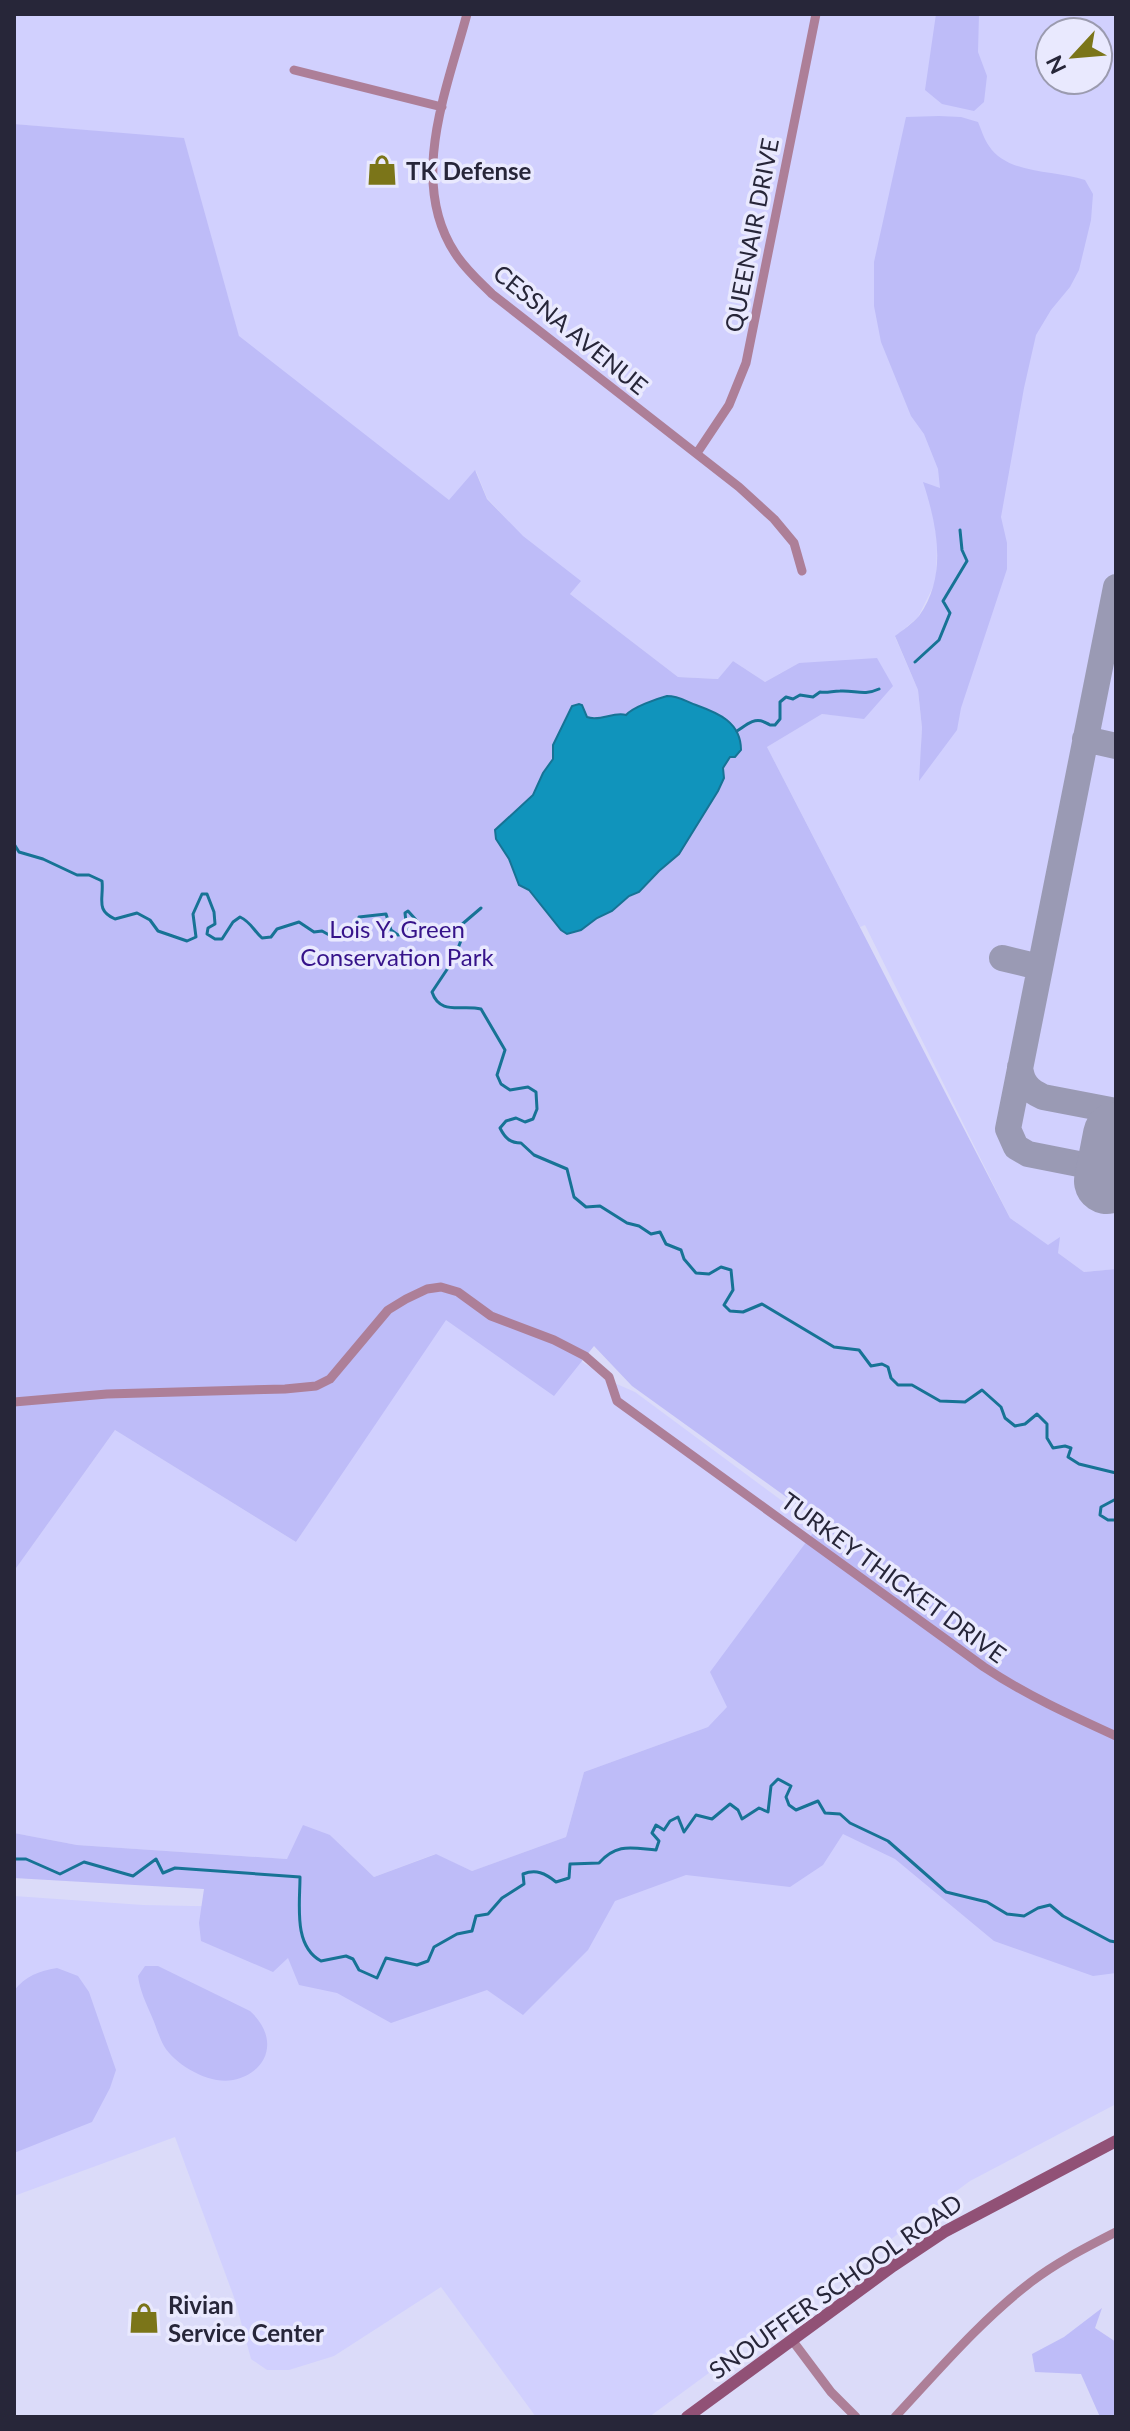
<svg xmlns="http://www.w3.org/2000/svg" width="1130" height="2431" font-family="Lato,sans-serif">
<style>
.built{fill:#d1d0fe;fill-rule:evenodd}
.green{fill:#bebcf8}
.water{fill:#1094bc;stroke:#177395;stroke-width:2}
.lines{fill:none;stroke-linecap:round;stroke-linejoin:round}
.stream{stroke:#177395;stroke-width:3}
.taxiway{stroke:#9a9ab4;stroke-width:26}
.runway{stroke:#9a9ab4;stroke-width:66}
.street{stroke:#ad7f98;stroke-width:9}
.secondary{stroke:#915176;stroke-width:12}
.labels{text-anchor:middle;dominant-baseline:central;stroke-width:7;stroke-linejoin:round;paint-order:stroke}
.poi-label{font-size:24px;font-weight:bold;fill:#272639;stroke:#e9e9fe;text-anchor:start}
.street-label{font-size:24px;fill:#272639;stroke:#e9e9fe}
.park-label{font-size:24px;fill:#36138a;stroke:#e9e9fe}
</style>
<rect width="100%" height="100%" fill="#dbdbf9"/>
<path class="built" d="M14 14H1116V1269L1084 1272 1010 1218 865 925 860 927 767 747 822 714 864 718 799 663 765 682 733 661 719 679 678 677 570 594 580 581 522 536 487 498 476 471 450 501 239 337 184 139 14 124ZM1050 32H1098V80H1050ZM924 482 963 588 921 749 922 728 918 690 895 637 918 617 936 581 937 543 934 516Z
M456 1301 552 1344 592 1368 603 1378 635 1392 873 1568 708 1727 584 1772 566 1837 472 1871 435 1854 374 1877 330 1835 287 1859 77 1845 14 1833V1571L115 1430 296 1542Z
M985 1695 1116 1766V2104L970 2181 649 2417H536L441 2287 334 2356 289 2370H267L251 2359 235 2300 175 2137 14 2196V1896L143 1905 528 1913Z"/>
<path class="green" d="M936 14H979L978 52 987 76 984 102 974 111 942 104 925 90Z
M939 116 961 117 978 122C981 129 984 139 989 146 1008 175 1055 170 1085 180L1093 194 1091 220 1079 270 1070 287 1051 310 1036 335 1024 388 1001 517 1007 543V569L961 708 957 730 919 781 922 728 918 690 895 636C903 630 913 623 919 616 948 576 937 525 923 482L940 488 938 469 924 434 911 416 881 342 874 306V262L906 117Z
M14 124 184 138 239 336 449 500 475 470 487 499 523 536 581 581 570 594 678 677 718 679 733 661 765 682 799 663 877 658 893 686 864 719 822 714 767 747 1010 1218 1048 1245 1060 1237 1058 1253 1084 1272 1116 1269V1973L1093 1976 994 1941 895 1859 843 1834 823 1865 790 1887 686 1875 615 1901 588 1950 523 2015 487 1990 391 2023 337 1993 299 1985 288 1958 273 1972 201 1941 199 1923 204 1889 14 1878V1833L77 1845 287 1859 303 1825 330 1835 374 1877 436 1854 472 1871 566 1837 584 1772 708 1727 727 1707 710 1672 821 1522 632 1386 594 1346 554 1396 446 1320 296 1542 115 1430 14 1571Z
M145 1966H158L250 2011C279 2037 270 2072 233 2080 210 2085 175 2065 164 2046 159 2037 156 2026 152 2017 146 2003 140 1991 138 1976Z
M57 1968 78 1976 89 1992 116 2070 110 2088 92 2122 14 2153V1991C25 1976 39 1971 57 1968Z
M1102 2308 1095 2328 1116 2342V2417H1100L1081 2374 1035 2372 1032 2354 1064 2337Z"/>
<path class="water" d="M667 696C679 696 685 701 696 705 718 713 741 722 741 750L735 757H730L723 768 724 778 718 791 679 854 659 871 639 892 629 896 612 911 597 918 581 930 567 934 561 930 529 890 519 885 509 859 496 839 495 830 533 795 543 773 553 759V745L572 706 579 704 582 705 587 717C600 722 614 711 626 715 633 707 656 699 667 696Z"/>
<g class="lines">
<path class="stream" d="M915 662 939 640 950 613 943 601 967 561 962 550 960 530
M737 731C745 726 754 717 764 722 774 726 765 725 775 725L780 719V702L786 697 793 699 800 695 813 697 820 692C828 693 832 691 840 691 855 690 864 696 879 689
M14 844 19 852 43 859 77 875H89L102 881C104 899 95 910 115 919L137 913 150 920 158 931 187 941 196 937 193 914 202 894H207L214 912 215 924 208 928 207 934 215 939H222L233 922 240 917C251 922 253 930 262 938L271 937 277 929 299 922 314 932 322 931 331 936C345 934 354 930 359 917L386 914 391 930 398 935 404 934 407 931 405 913 408 911 426 931C436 931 446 926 459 927L463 935 454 959 432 992C440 1016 462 1004 481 1009L505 1050 497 1075 501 1084 510 1090 528 1087 536 1092 537 1109 533 1119 525 1122 516 1118 506 1121 500 1128C505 1138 510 1143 521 1143L534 1155 567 1169 574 1197 586 1207 600 1206 627 1223 639 1226 651 1234 660 1232 666 1244 681 1250 684 1259 696 1273 709 1274 721 1267 731 1270 733 1290 724 1305 730 1311 743 1312 762 1304 834 1347 859 1350 871 1366 882 1364 888 1367 891 1378 898 1385H912L940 1401 965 1402 982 1390 1001 1407 1005 1418 1015 1426 1025 1424 1037 1414 1047 1424V1438L1053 1448 1065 1446 1071 1448 1068 1457 1079 1464 1116 1473
M460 926 481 908
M1116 1499 1101 1507 1100 1515 1108 1520H1116
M14 1859H26L60 1874 84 1862 133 1876 156 1859 163 1873 175 1868 300 1877C300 1904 293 1946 321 1961L346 1956 353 1959 359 1970 377 1978 386 1958 417 1965 428 1961 434 1947 457 1934 472 1931 476 1916 488 1914 502 1898 524 1884 523 1874C536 1869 545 1873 556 1882L569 1878 570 1864 599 1863C617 1843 631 1848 656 1850L659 1841 652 1833 656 1825 664 1830 670 1821 678 1817 684 1832 696 1815 712 1819 730 1804 738 1810 742 1819 759 1808 768 1812 771 1786 778 1779 791 1786 786 1797 789 1805 796 1810 818 1801 825 1813 840 1814 850 1823 888 1841 946 1892 987 1902 1007 1914 1024 1916 1038 1908 1050 1905 1063 1916 1110 1941 1116 1942"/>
<path class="taxiway" d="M1085 739 1116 746
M1002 958 1039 967
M1020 1067C1022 1083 1028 1090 1043 1097L1116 1111
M1109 1170 1028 1154 1016 1147 1008 1129 1116 587"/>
<path class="runway" d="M1107 1181 1116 1135"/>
<path class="street" d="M467 14C447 89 408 181 455 253 465 269 479 281 492 294L739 487 774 519 794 543 802 571
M294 70 442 107
M697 453 729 405 746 363 816 14
M14 1402 107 1394 285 1389 316 1386 330 1379 388 1310 406 1299 427 1289 441 1287 458 1292 491 1316 554 1340 585 1356 609 1377 617 1401 984 1667C1026 1695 1070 1715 1116 1736
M792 2340 831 2392 856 2417
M895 2417C938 2371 980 2321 1031 2282 1057 2262 1087 2247 1116 2232"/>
<path class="secondary" d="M687 2417 893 2266 944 2232 1116 2141"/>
</g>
<defs>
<symbol id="shop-bare" viewBox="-9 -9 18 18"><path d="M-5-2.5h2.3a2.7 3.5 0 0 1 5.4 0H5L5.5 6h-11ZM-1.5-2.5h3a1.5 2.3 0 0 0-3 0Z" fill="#7b7519" stroke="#e9e9fe" stroke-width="2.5" paint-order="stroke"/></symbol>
</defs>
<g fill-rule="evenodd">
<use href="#shop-bare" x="360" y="148" width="44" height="44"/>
<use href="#shop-bare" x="122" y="2296" width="44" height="44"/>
</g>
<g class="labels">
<g class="poi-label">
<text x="406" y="170">TK Defense</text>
<text x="168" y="2304">Rivian<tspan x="168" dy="28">Service Center</tspan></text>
</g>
<g class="street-label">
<text transform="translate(751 235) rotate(-79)">QUEENAIR DRIVE</text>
<text transform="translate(571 329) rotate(39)">CESSNA AVENUE</text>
<text transform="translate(894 1577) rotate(36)">TURKEY THICKET DRIVE</text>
<text transform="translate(835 2286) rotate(-35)">SNOUFFER SCHOOL ROAD</text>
</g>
<g class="park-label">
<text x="397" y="928">Lois Y. Green<tspan x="397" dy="28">Conservation Park</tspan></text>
</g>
</g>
<rect width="1130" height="2431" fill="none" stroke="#272639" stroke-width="32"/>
<g transform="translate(1074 56) rotate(244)"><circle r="38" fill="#e9e9fe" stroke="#9b9baf" stroke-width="2"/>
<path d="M0-6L14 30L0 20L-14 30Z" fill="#7b7519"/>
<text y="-12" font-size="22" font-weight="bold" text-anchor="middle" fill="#272639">N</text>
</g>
</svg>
